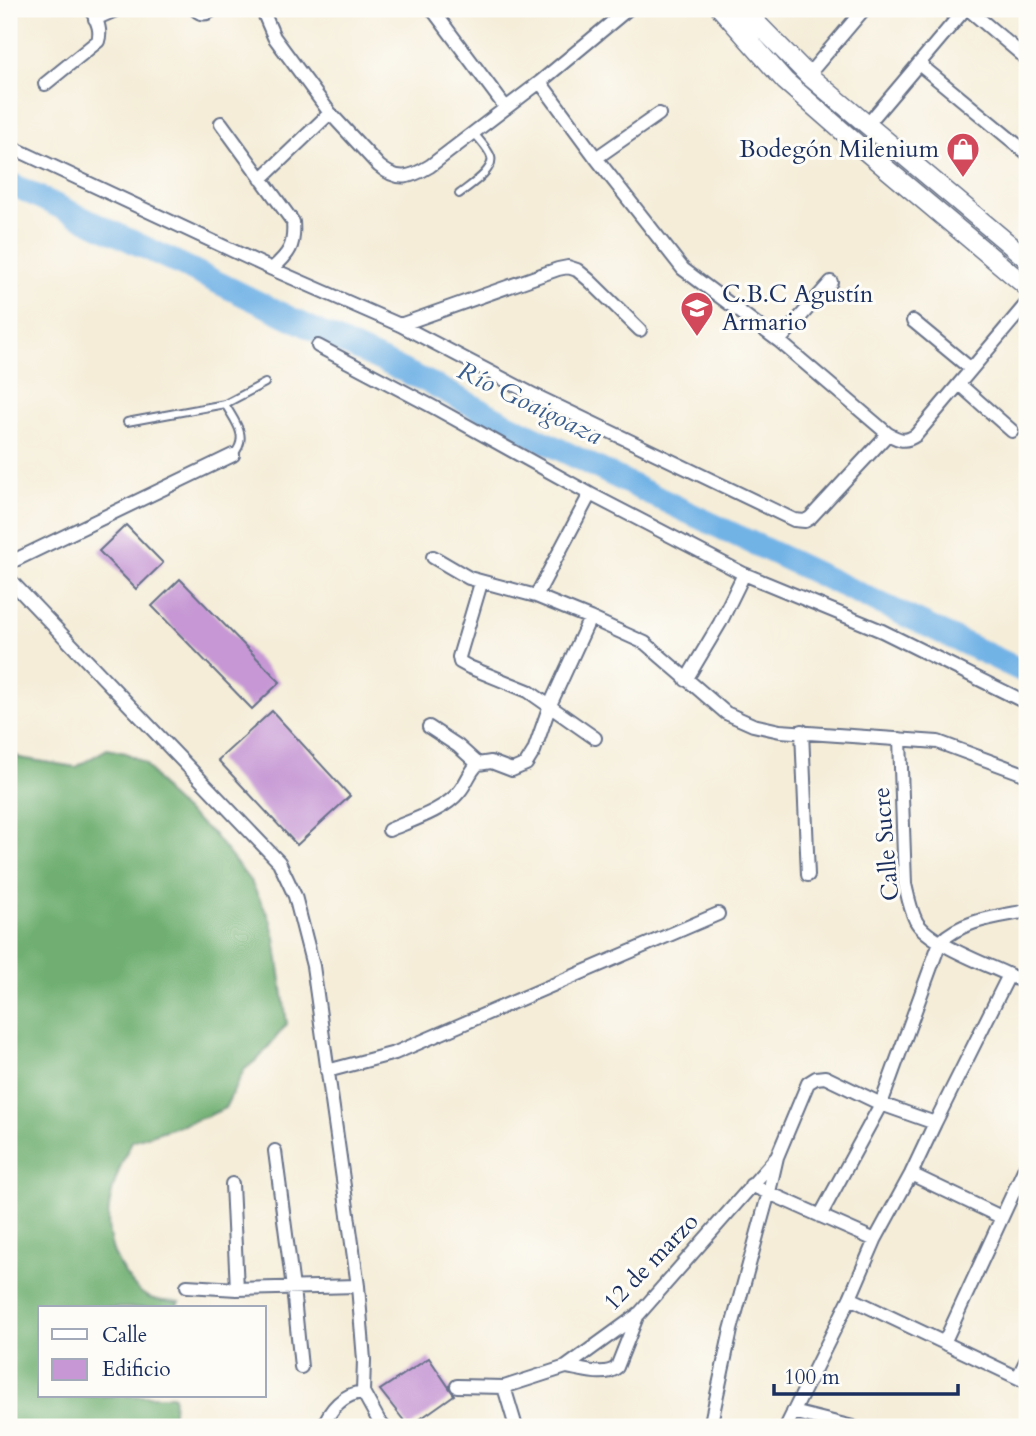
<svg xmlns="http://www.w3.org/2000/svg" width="1036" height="1436" font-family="Cardo,serif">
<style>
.forest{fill:#6faf71;stroke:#456f68;stroke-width:2}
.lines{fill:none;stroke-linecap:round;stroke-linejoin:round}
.river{stroke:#72b3e6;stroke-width:23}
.building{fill:#c697d4}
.lane-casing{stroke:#677289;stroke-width:10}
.street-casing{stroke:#677289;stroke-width:16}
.secondary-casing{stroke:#677289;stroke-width:21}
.lane{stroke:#fff;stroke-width:6}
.street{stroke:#fff;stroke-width:12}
.secondary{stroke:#fff;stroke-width:18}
.labels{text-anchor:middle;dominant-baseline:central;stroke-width:6;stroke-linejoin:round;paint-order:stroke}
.poi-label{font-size:24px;fill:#1b2f5e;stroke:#fdfcf7;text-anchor:end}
.street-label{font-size:24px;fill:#1b2f5e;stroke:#fdfcf7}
.water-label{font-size:26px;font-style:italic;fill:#395d8e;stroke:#fdfcf7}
</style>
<rect width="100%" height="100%" fill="#fdfcf7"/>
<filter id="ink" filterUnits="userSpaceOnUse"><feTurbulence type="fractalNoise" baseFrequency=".0143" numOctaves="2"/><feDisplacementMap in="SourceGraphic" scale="14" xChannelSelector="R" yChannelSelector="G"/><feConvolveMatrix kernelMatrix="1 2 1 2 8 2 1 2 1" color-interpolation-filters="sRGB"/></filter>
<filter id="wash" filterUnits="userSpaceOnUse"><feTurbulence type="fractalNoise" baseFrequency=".00686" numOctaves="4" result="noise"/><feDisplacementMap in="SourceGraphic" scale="28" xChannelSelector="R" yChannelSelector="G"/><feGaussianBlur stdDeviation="1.57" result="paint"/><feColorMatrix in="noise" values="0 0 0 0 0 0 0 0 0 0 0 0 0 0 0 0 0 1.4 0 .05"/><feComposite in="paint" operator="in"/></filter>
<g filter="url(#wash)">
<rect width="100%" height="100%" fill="#f5edd8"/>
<path class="forest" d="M107 749 126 753 145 763 169 796 183 809 213 834 251 882 270 919 275 938 287 1024 260 1057 244 1070 225 1108 208 1116 132 1141C110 1185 95 1231 125 1274 141 1298 152 1302 180 1302L175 1308H40V1396H174L172 1427H9V750L20 758 76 767Z"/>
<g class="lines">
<path class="river" d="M9 183 188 268 315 330 432 384 500 420 687 512 1027 673"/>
</g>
<g id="blocks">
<path class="building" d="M126 525 163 563 136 589 99 551Z
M180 579 280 682 252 709 152 606Z
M272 711 350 796 297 845 218 760Z
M429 1358 454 1395 409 1427 380 1390Z"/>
</g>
</g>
<g filter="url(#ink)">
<use href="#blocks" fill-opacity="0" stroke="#677289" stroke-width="2"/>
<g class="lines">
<defs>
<path id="lane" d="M459 194C469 186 495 170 491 157 488 148 479 140 474 133
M225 404C235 422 250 437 233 455
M127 422 225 404 265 383"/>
<path id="street" d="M195 9C201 15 207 15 213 9
M262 9 274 37 330 113 379 166C398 182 410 178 430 166L540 82 628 9
M432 9 506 108
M968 9 1027 59
M95 19 118 9
M919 64 1027 153
M808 75 864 9
M540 82 596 158 683 269 779 341 888 434C899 440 905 443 916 435L1027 303
M45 84 98 41C102 29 96 20 91 9
M221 123 293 222C295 246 289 254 272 269
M867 125 965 9
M9 146 272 269 400 325 534 395 794 520 805 521 810 518 888 434
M596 158 659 114
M261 179 330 113
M913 321 971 369
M400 325 558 269 568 267 577 270 589 280 640 330
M779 341 831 282
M318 346 437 409 590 494 744 574 882 631 1027 703
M959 384 1012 431
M433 557 469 578 536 596 590 618 645 643 726 713 753 725 780 731 938 742 1027 775
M9 563 233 455
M9 579 279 862 295 896 313 966 358 1286 364 1360 363 1392
M481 583 459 657 460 662 469 667 528 691 595 738
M536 596 590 494
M686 680 720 623 744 574
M429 727 458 746 478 764
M802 731 808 875
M900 739 905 884C908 897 910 909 916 921 928 943 986 964 1009 975
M389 830C410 821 445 810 459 792 467 783 469 772 478 764L491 762 512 770 526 764 534 751 550 705 590 618
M327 1071 395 1053 718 914
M275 1151 293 1288 301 1367
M911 1174 1001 1217
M232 1184 237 1289
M751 1185 875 1240
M820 1216 881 1104 940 942C963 920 996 917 1027 911
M187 1286 237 1289 358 1286
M850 1298 1027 1382
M944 1343 1027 1163
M566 1367C582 1369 605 1378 617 1367L638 1314
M1018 1377 1027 1359
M457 1386 504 1387 566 1367 639 1314 776 1158
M504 1387 516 1427
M793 1412 853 1427
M323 1427C330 1409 343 1394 363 1392L379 1421 384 1427
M710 1427 731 1330 769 1192 777 1157 808 1083 816 1078 825 1077 881 1104 935 1123
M786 1427 850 1298 875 1240 911 1174 935 1123 1009 975 1027 984"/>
<path id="secondary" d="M721 9 785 81 857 144 1027 287
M743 9 808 75 1027 259"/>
</defs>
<use href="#lane" class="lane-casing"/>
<use href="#street" class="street-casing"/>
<use href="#secondary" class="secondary-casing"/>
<use href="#lane" class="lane"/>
<use href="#street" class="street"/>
<use href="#secondary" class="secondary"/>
</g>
</g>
<defs>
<symbol id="shop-pin" viewBox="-11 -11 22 30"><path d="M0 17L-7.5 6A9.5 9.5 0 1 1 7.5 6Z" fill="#d1495b" stroke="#fdfcf7"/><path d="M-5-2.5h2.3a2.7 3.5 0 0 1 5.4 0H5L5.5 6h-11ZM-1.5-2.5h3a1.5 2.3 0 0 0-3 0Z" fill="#fff"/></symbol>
<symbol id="school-pin" viewBox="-11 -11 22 30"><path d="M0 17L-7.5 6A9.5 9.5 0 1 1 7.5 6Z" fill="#d1495b" stroke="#fdfcf7"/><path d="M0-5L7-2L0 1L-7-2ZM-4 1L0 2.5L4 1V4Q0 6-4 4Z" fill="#fff"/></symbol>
</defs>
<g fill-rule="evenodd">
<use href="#shop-pin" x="944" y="130" width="38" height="52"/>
<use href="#school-pin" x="678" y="289" width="38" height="52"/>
</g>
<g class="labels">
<g class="poi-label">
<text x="939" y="149">Bodegón Milenium</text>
<text x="722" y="294" text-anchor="start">C.B.C Agustín<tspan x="722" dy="28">Armario</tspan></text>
</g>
<g class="street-label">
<text transform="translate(886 844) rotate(-95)">Calle Sucre</text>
<text transform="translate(651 1262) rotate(-46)">12 de marzo</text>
</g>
<g class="water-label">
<text transform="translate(530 403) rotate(26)">Río Goaigoaza</text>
</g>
</g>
<rect width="1036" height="1436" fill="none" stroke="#fdfcf7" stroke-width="35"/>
<rect x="38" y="1306" width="228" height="91" fill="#fdfcf7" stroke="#a3aaba" stroke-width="2"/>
<rect x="52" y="1329" width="35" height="10" fill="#ffffff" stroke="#a3aaba" stroke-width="2"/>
<text x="102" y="1342" font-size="21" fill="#1b2f5e">Calle</text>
<rect x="52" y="1359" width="35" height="21" fill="#c697d4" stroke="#a3aaba" stroke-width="2"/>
<text x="102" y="1376" font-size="21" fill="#1b2f5e">Edificio</text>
<path d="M774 1384v10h184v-10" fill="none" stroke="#1b2f5e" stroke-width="3.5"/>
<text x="784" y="1384" font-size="21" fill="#1b2f5e" stroke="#fdfcf7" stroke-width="5" paint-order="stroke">100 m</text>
</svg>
